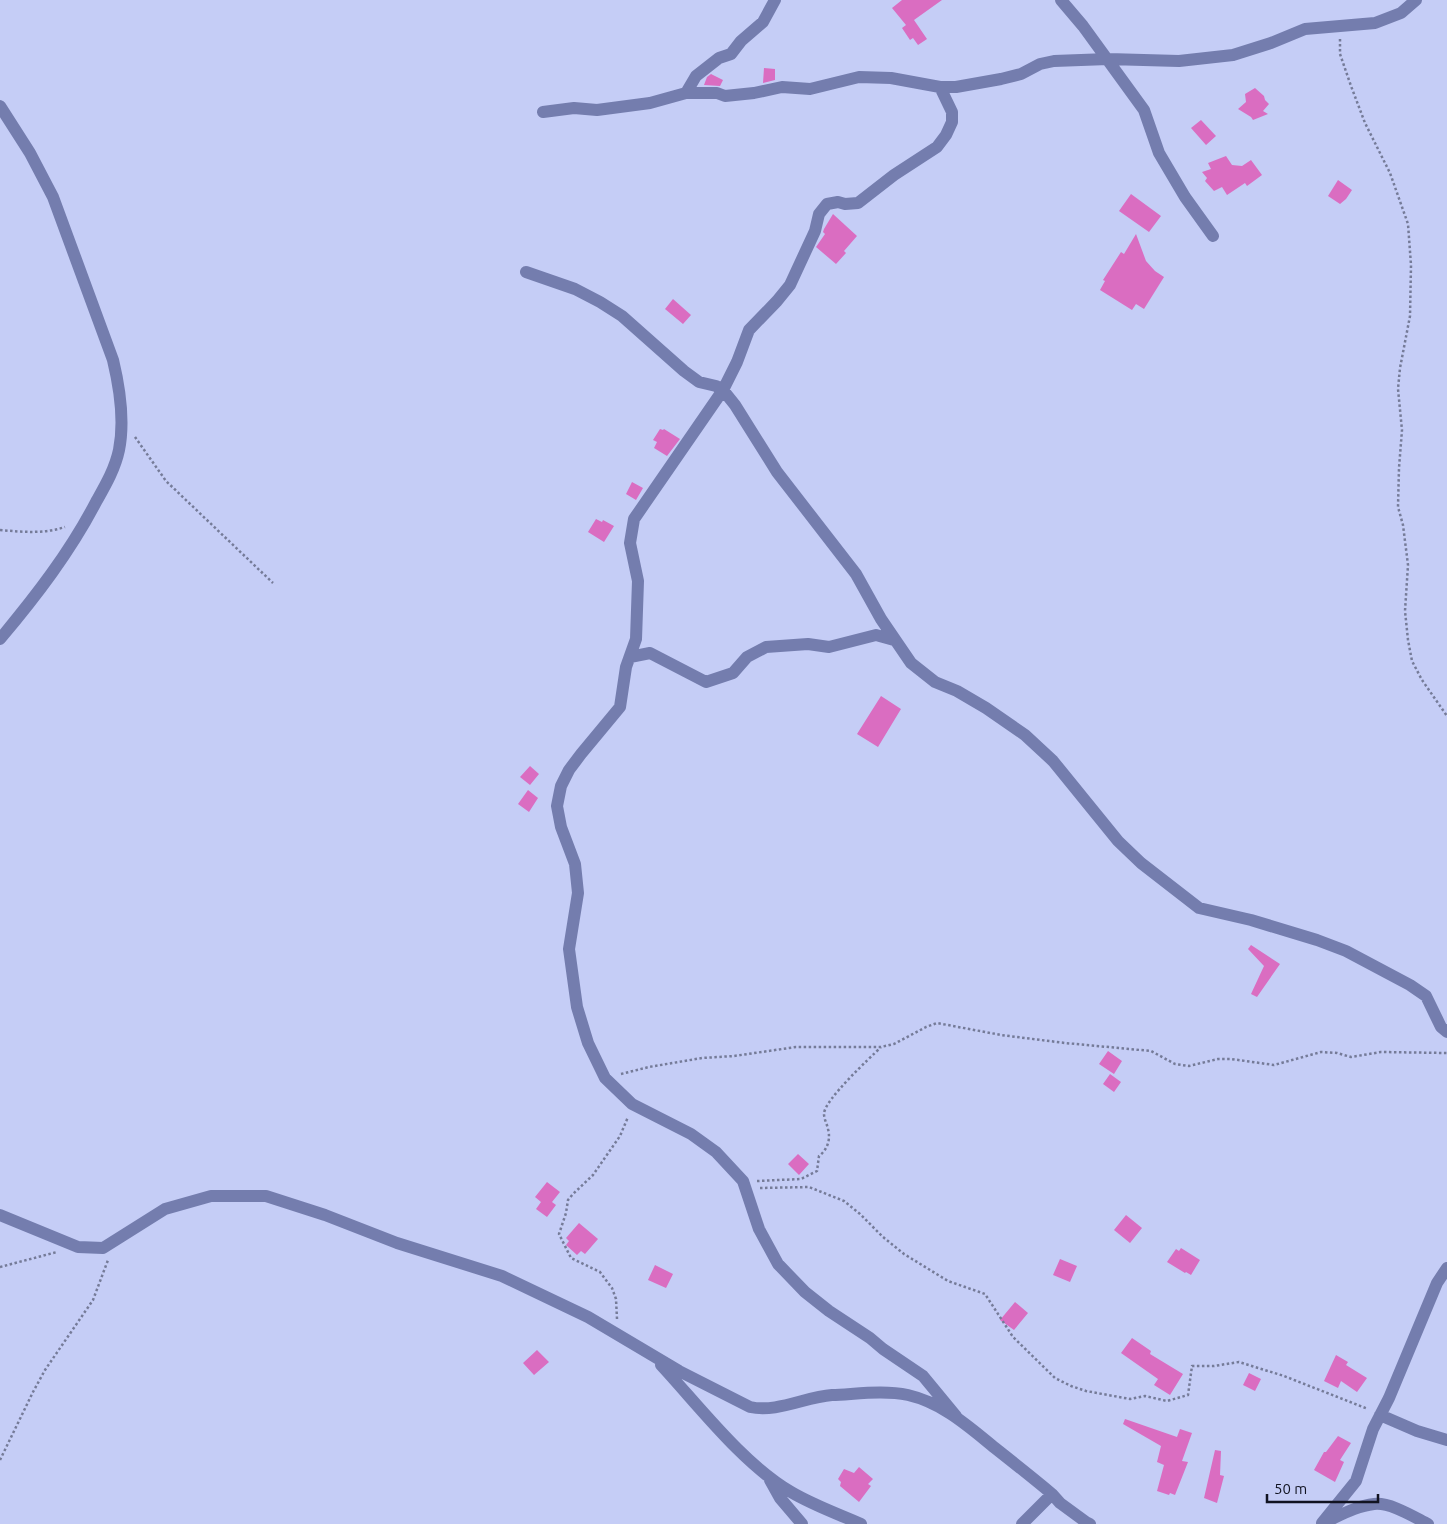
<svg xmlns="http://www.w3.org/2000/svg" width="1447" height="1524" font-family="Ubuntu,sans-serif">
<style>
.building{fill:#da6dc1}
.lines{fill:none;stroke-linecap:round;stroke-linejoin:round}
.path{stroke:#757b98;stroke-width:2.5;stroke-dasharray:2.5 2.5;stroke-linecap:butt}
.minor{stroke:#747dae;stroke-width:12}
</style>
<rect width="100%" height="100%" fill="#c5cdf6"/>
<path class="building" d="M902 0H942L914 20 927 39 918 45 913 38 910 40 902 28 906 25 892 8Z
M764 68 775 69V80L763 83Z
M711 74 723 80 720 86 704 85 707 77Z
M1255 88 1264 96 1265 100 1269 104 1263 111 1268 114 1253 120 1251 117 1238 109 1246 102 1245 94Z
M1201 120 1216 136 1206 145 1191 128Z
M1226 156 1232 165 1242 166 1251 160 1262 175 1247 186 1245 183 1227 195 1222 187 1214 191 1205 181 1207 178 1202 172 1211 169 1208 163Z
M1338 180 1352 190 1346 199 1340 204 1328 196Z
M1131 194 1161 216 1149 232 1119 211Z
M833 214 857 236 844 251 846 253 836 264 816 247 825 234 823 232 824 229Z
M1136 234 1146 261 1155 271 1164 277 1144 309 1136 304 1132 310 1100 290 1105 281 1103 280 1121 252 1124 254Z
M673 299 691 315 683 324 665 309Z
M660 429 663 430 664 429 680 439 667 456 654 448 657 442 653 440Z
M632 482 643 488 636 500 626 494Z
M596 519 602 522 603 520 614 526 604 542 588 532Z
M881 696 901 709 878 747 857 734Z
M530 766 539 774 530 785 520 777Z
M528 790 538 798 529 812 518 804Z
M1251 945 1280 964 1257 997 1251 994 1264 966 1248 949Z
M1108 1051 1122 1061 1114 1074 1099 1064Z
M1110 1074 1121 1082 1114 1092 1103 1084Z
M798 1154 809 1164 799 1175 788 1164Z
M547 1182 560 1192 552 1202 556 1205 547 1217 536 1209 541 1202 535 1197Z
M1126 1215 1142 1228 1130 1243 1114 1230Z
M579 1223 598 1239 585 1254 581 1251 577 1255 566 1245 569 1241 566 1238Z
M1181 1248 1200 1260 1191 1275 1186 1272 1185 1273 1167 1262 1176 1249 1179 1251Z
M1060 1259 1077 1266 1070 1282 1053 1275Z
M655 1265 673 1274 666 1288 648 1280Z
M1015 1302 1028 1313 1014 1330 1000 1320Z
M1132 1338 1151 1351 1150 1354 1183 1374 1170 1395 1154 1385 1158 1379 1121 1353Z
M537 1350 549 1362 534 1375 523 1363Z
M1336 1355 1348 1362 1346 1365 1367 1378 1357 1392 1341 1381 1338 1388 1324 1381Z
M1249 1373 1261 1379 1255 1391 1243 1385Z
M1125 1419 1177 1437 1180 1429 1192 1433 1182 1461 1188 1462 1175 1495 1170 1493 1169 1495 1157 1491 1164 1465 1157 1462 1161 1446 1123 1424Z
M1338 1436 1351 1443 1340 1460 1344 1462 1335 1482 1314 1470 1324 1452H1326Z
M1215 1450 1221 1451 1220 1475 1224 1476 1217 1503 1204 1498Z
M859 1467 873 1479 868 1484 871 1486 859 1502 840 1486 841 1482 838 1479 844 1469 854 1473Z"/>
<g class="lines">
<path class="path" d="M1340 39V54L1351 86 1365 123 1390 173 1408 224 1411 265 1410 316 1400 368 1398 389 1402 430 1399 468 1398 507 1403 525 1408 565 1405 611 1408 640 1412 661 1422 680 1447 716
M135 437 166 481 273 583
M0 530C23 532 44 534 65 527
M621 1074 649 1067 702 1058 734 1056 796 1047H881L894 1044 926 1027 937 1023 1001 1035 1065 1043 1151 1051 1175 1064 1189 1066 1218 1059H1231L1274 1065 1321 1052 1337 1053 1351 1057 1381 1052 1447 1053
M757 1181 801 1179 817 1171 819 1156C827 1150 831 1140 828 1129 827 1124 824 1119 824 1114 824 1100 870 1058 881 1047
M760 1188 809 1187 844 1201 860 1214 883 1237 904 1254 948 1281 985 1294 1013 1337 1055 1378 1071 1386 1086 1391 1130 1399 1145 1396 1167 1401 1188 1395 1192 1366H1214L1239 1362 1284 1376 1368 1409
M0 1267 57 1252
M617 1319 616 1299 612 1288 600 1272 571 1258 559 1234 566 1213 568 1200 573 1194 593 1175 620 1136 628 1117
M0 1460 33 1392 45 1370 93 1300 108 1260"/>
<path class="minor" d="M1061 0 1083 26 1144 110 1159 153 1185 197 1213 236
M940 87 952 112V122L946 135 937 147 894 175 858 203 845 204 838 202 827 204 819 214 815 231 790 285 777 301 749 330 737 362 723 390 634 519 630 543 638 581 636 639 626 667 620 707 581 754 569 770 561 786 557 806 561 827 575 864 578 893 569 949 577 1007 588 1043 605 1078 632 1104 691 1134 716 1152 743 1181 759 1229 778 1264 805 1292 829 1311 870 1338 883 1349 923 1376 956 1416
M686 93 696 76 719 58 731 54 741 41 763 22 775 0
M0 106 30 153 53 197 113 360C120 389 125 420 119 450 115 469 105 486 96 502 70 552 36 596 0 639
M543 112 574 108 597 110 650 103 686 93H717L725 96 754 93 782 87 810 89 859 77 891 78 940 87H956L1001 79 1021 74 1040 64 1054 61 1108 59 1179 61 1233 55 1271 43 1305 29 1375 23 1401 13 1416 0
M526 272 575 289 600 302 622 316 684 371 699 382 716 386 723 390 735 405 777 472 856 574 881 619 911 663 935 682 957 691 986 708 1025 735 1053 761 1118 841 1141 863 1199 908 1251 920 1317 940 1346 951 1410 985 1426 996 1441 1027 1447 1032
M630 657 650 653 706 682 733 673 747 657 766 647 808 644 829 647 876 635 894 640
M0 1215 78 1247 103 1248 165 1209 211 1196H266L325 1215 397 1243 502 1276 588 1317 679 1371 750 1407C777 1413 805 1397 832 1395 857 1394 884 1390 908 1395 943 1403 969 1427 995 1448 1014 1463 1033 1478 1052 1494L1060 1503 1086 1522 1090 1524
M661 1365C699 1406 743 1464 791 1492 813 1505 838 1514 861 1524
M1380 1415 1417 1431 1447 1440
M770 1480 780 1498 802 1524
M1322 1523 1356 1481 1373 1429 1389 1398 1437 1283 1447 1268
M1323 1523C1339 1516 1356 1506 1374 1504 1390 1502 1414 1517 1428 1524
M1022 1524 1052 1494"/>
</g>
<path d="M1267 1494v8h111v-8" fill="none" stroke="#111321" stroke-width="2.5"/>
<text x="1274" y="1494" font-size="15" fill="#111321" stroke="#c5cdf6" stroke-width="4" paint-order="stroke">50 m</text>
</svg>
